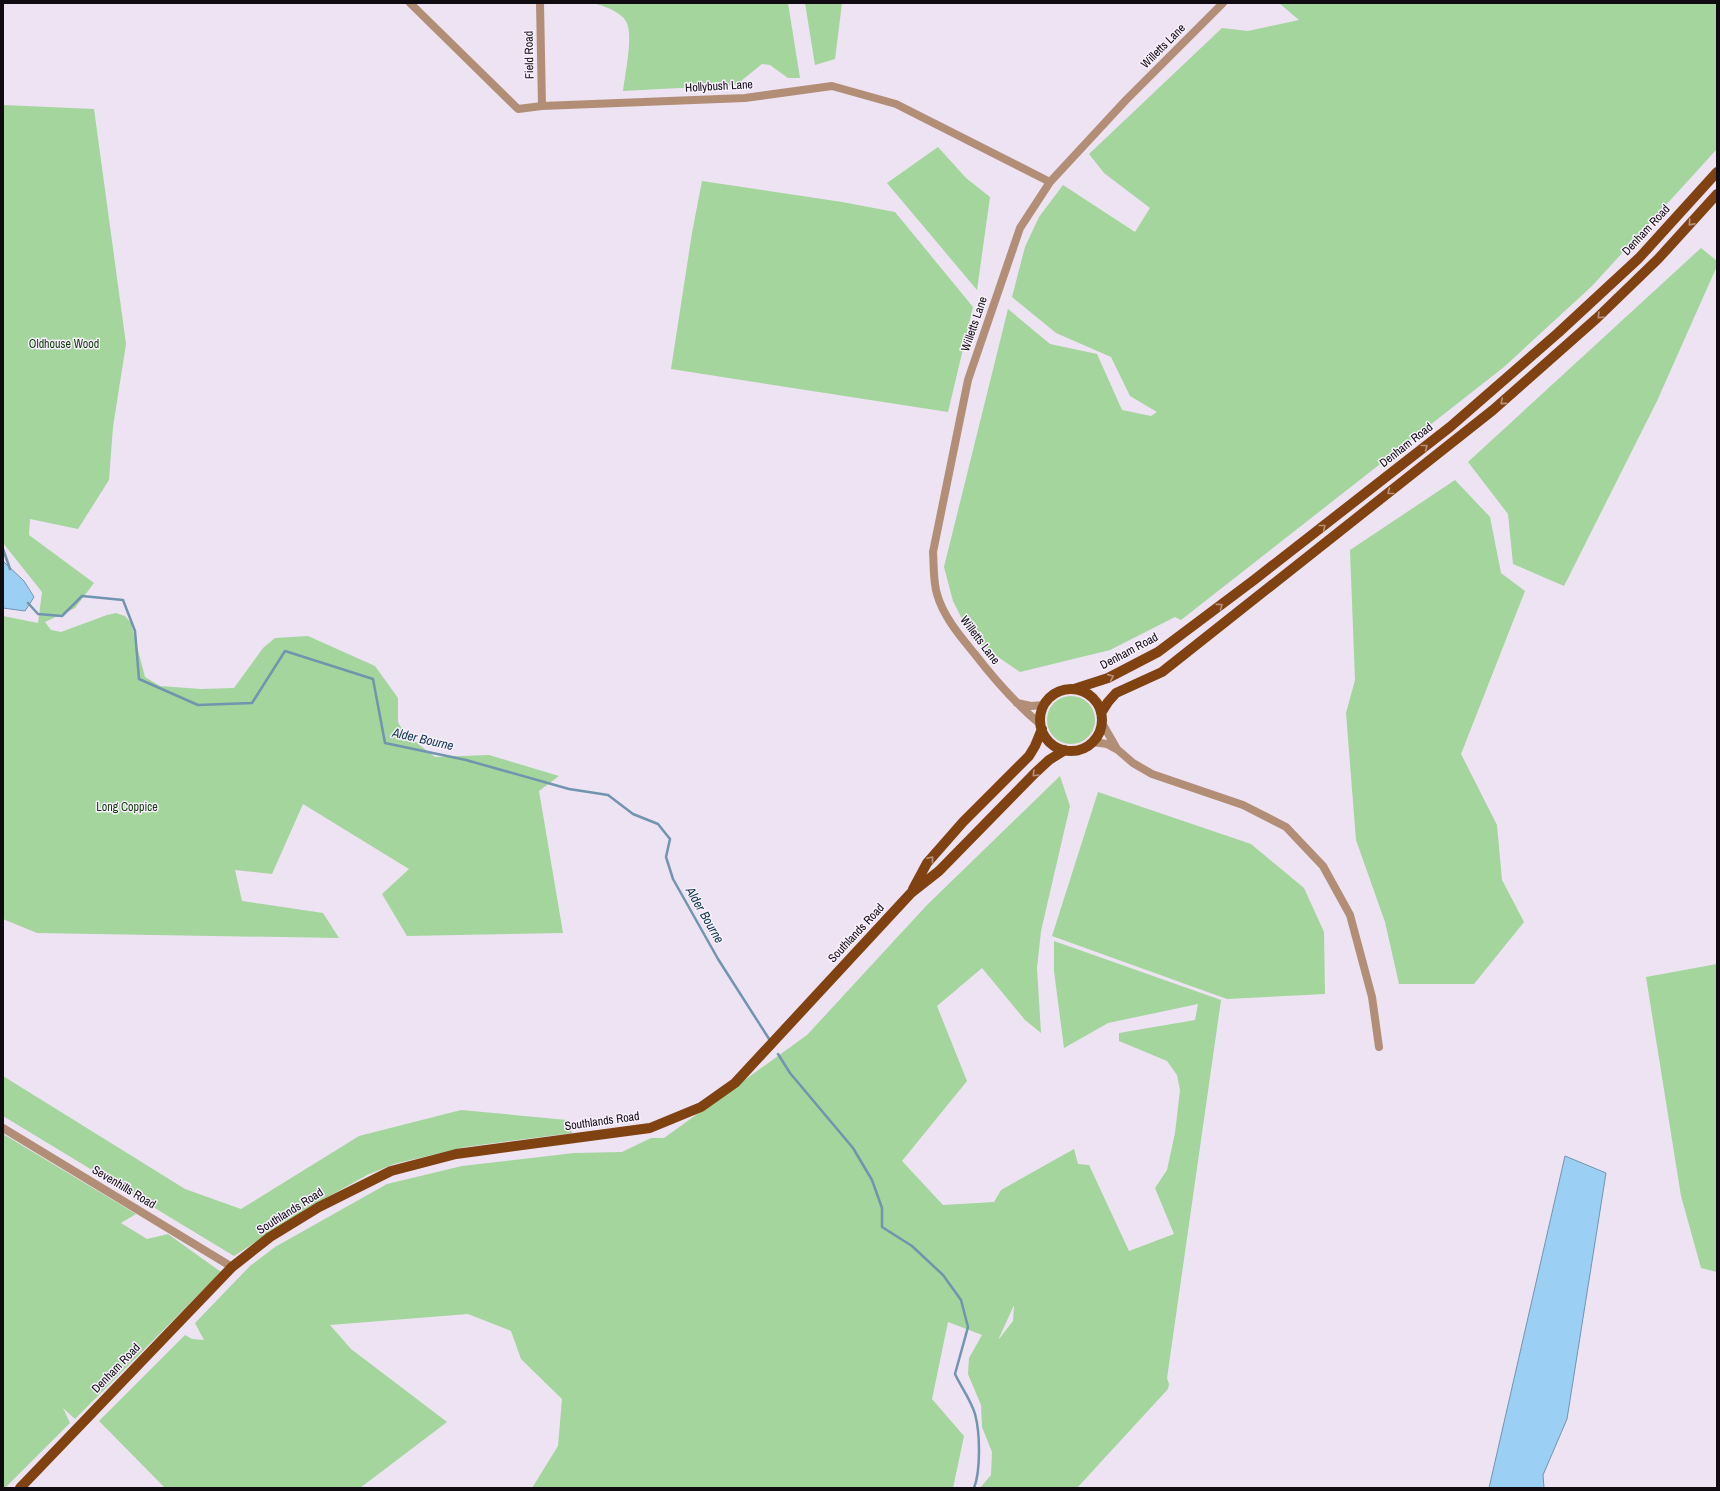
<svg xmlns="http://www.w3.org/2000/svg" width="1720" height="1491" font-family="'Archivo Narrow',sans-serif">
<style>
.green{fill:#a3d59c;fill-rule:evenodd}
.water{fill:#9bcff3;stroke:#7194af}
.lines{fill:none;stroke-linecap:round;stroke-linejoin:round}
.stream{stroke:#7194af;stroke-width:2.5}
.minor{stroke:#b38e77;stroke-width:8}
.major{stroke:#814212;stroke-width:10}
.oneway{stroke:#b7917c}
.labels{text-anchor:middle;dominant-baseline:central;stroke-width:3;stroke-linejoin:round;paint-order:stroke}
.street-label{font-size:12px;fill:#0f0b10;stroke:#f9f1fe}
.park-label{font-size:12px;fill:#0f3c0a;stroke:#f9f1fe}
.water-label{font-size:13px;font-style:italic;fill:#0c354d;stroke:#f9f1fe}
</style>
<rect width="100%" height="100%" fill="#ede3f3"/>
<path class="green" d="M593 3H788L800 78H788L770 65 762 64 736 85 623 91C625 74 633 38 627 23 622 12 604 6 593 3Z
M805 3H842L835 59 815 65Z
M1279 3H1717V149L1592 286 1504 367 1181 620 1175 617 1110 650 1020 672 972 639 953 601 944 567 1008 309 1050 344 1097 354 1122 410 1151 416 1157 412 1130 396 1111 357 1056 333 1012 297 1025 247 1039 217 1063 185 1135 232 1150 208 1104 173 1089 154 1222 28 1248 31 1299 20Z
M3 105 94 109 126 344 113 427 109 480 78 529 30 519 29 535 94 583 75 608 45 622 51 630 61 632 107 615 116 613 125 616 131 623 145 677 160 686 201 689 234 688 263 648 275 638 308 636 375 666 398 698V722L404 733 435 757 489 755 559 776 539 791 563 933 407 936 382 894 409 869 303 804 272 874 235 870 242 901 323 913 339 938 37 933 3 919V616L38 623 42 592 3 543Z
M938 147 966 178 990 197 977 290 887 183Z
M702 181 842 202 895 212 973 307 948 412 671 369 692 233Z
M1701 248 1717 261V266L1657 401 1564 586 1513 564 1508 514 1468 462Z
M1455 480 1490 517 1501 573 1525 591 1461 754 1497 825 1502 880 1524 922 1474 984H1399L1385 922 1356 840 1346 713 1355 680 1350 550Z
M1047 720a24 24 0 1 1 48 0a24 24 0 1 1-48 0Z
M1060 776 1070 806 1041 931 1037 968 1041 1033 1025 1020 982 968 937 1006 967 1081 902 1161 943 1205 994 1202 1001 1190 1074 1149 1078 1164 1089 1165 1129 1251 1174 1234 1155 1188 1167 1170 1175 1133 1180 1090 1177 1075 1167 1061 1119 1041V1033L1195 1020 1198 1004 1108 1023 1064 1048 1054 971V941L1221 1000 1167 1378 1169 1384 1168 1389 1077 1488H980L991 1475 992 1452 982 1427 981 1405 968 1374 969 1358 982 1335 948 1322 932 1399 964 1436 953 1488H532L558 1446 562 1399 521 1359 511 1331 468 1314 330 1325 351 1349 447 1422 360 1488H165L99 1421 185 1335 192 1339 204 1340 195 1323 250 1266 275 1247 387 1184 462 1166 574 1153 622 1152 651 1138H664L807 1035 927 905ZM1014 1305 1013 1321 999 1339V1338Z
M1098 792 1251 844 1304 888 1324 932 1325 994 1227 999 1052 936Z
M1717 964V1272L1701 1268 1681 1196 1646 977Z
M3 1076 185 1189 241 1209 359 1136 461 1110 567 1120 572 1133 465 1147 394 1164 367 1175 310 1207 234 1256 3 1116Z
M3 1134 136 1214 121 1223 147 1239 168 1234 221 1272 75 1419 63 1408 70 1423 5 1488H3Z"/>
<path class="water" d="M3 561 24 581 34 597 25 611 3 608Z
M1565 1156 1606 1173 1567 1419 1543 1475 1544 1488H1489Z"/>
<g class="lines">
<path class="stream" d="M3 549 10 569
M28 603 38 614 62 616 82 596 123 600 135 631 139 679 198 705 252 703 285 651 373 679 385 743 466 760 569 789 608 795 633 814 658 824 670 839 666 857 673 879 718 959 771 1042
M778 1054 790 1073 853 1148 872 1180 882 1208V1227L912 1246 943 1275 961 1300 968 1327 955 1374C961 1387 971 1400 975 1414 980 1432 981 1470 974 1488"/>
<path class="minor" d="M410 3 518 109 542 106 745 98 832 86 896 104 1050 182
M540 3 542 106
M1017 703 1031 706 1044 705
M1102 723 1117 749
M1040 724C1015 703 994 679 974 653 960 636 943 616 937 594 933 581 934 566 933 552L968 380 1020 228 1050 182 1126 100 1223 3
M1093 742 1107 744 1118 750 1133 763 1152 774 1243 805 1286 827 1323 866 1350 915 1372 997 1379 1047
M3 1128 232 1267"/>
<path class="major" d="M1074 689 1108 678 1158 652 1254 580 1450 427 1558 333 1639 258 1717 172
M1040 720a31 31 0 1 1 62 0a31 31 0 1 1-62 0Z
M1101 713 1108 702 1116 693 1162 672 1493 410 1597 318 1658 259 1717 194
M913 889 927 863 963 822 1029 756 1035 746 1042 729
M20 1488 232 1267 270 1237 319 1207 391 1171 456 1154 650 1128 701 1107 735 1083 911 893 939 871 1035 773 1049 760 1065 750"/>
</g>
<defs><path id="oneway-chevron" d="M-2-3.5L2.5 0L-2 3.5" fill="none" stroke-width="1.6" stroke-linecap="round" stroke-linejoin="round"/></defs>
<g class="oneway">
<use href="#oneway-chevron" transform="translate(1691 223) rotate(132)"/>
<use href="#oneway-chevron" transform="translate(1600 316) rotate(136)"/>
<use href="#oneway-chevron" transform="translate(1503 402) rotate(139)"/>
<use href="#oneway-chevron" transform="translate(1425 447) rotate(-38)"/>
<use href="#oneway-chevron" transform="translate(1390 492) rotate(142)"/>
<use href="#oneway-chevron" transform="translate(1323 527) rotate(-38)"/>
<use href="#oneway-chevron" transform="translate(1220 606) rotate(-37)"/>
<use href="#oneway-chevron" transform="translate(1111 677) rotate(-24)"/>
<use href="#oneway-chevron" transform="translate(1035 774) rotate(135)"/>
<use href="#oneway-chevron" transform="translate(931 859) rotate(-50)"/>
</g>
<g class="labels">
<g class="street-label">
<text transform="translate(1163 46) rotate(-45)">Willetts Lane</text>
<text transform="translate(529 55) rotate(-91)">Field Road</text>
<text transform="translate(719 86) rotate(-3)">Hollybush Lane</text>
<text transform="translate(1646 230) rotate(-47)">Denham Road</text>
<text transform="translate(974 324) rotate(-71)">Willetts Lane</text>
<text transform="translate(1406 445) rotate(-38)">Denham Road</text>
<text transform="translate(980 640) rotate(53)">Willetts Lane</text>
<text transform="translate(1129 651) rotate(-28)">Denham Road</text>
<text transform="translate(856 933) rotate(-47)">Southlands Road</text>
<text transform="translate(602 1121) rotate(-8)">Southlands Road</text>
<text transform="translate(124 1187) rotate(31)">Sevenhills Road</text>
<text transform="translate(290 1211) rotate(-32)">Southlands Road</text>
<text transform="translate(116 1368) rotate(-46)">Denham Road</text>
</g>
<g class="park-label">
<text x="64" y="344">Oldhouse Wood</text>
<text x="127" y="807">Long Coppice</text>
</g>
<g class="water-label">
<text transform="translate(423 739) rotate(13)">Alder Bourne</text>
<text transform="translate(705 915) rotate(60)">Alder Bourne</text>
</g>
</g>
<rect width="1720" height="1491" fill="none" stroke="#0f0b10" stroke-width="8"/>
</svg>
